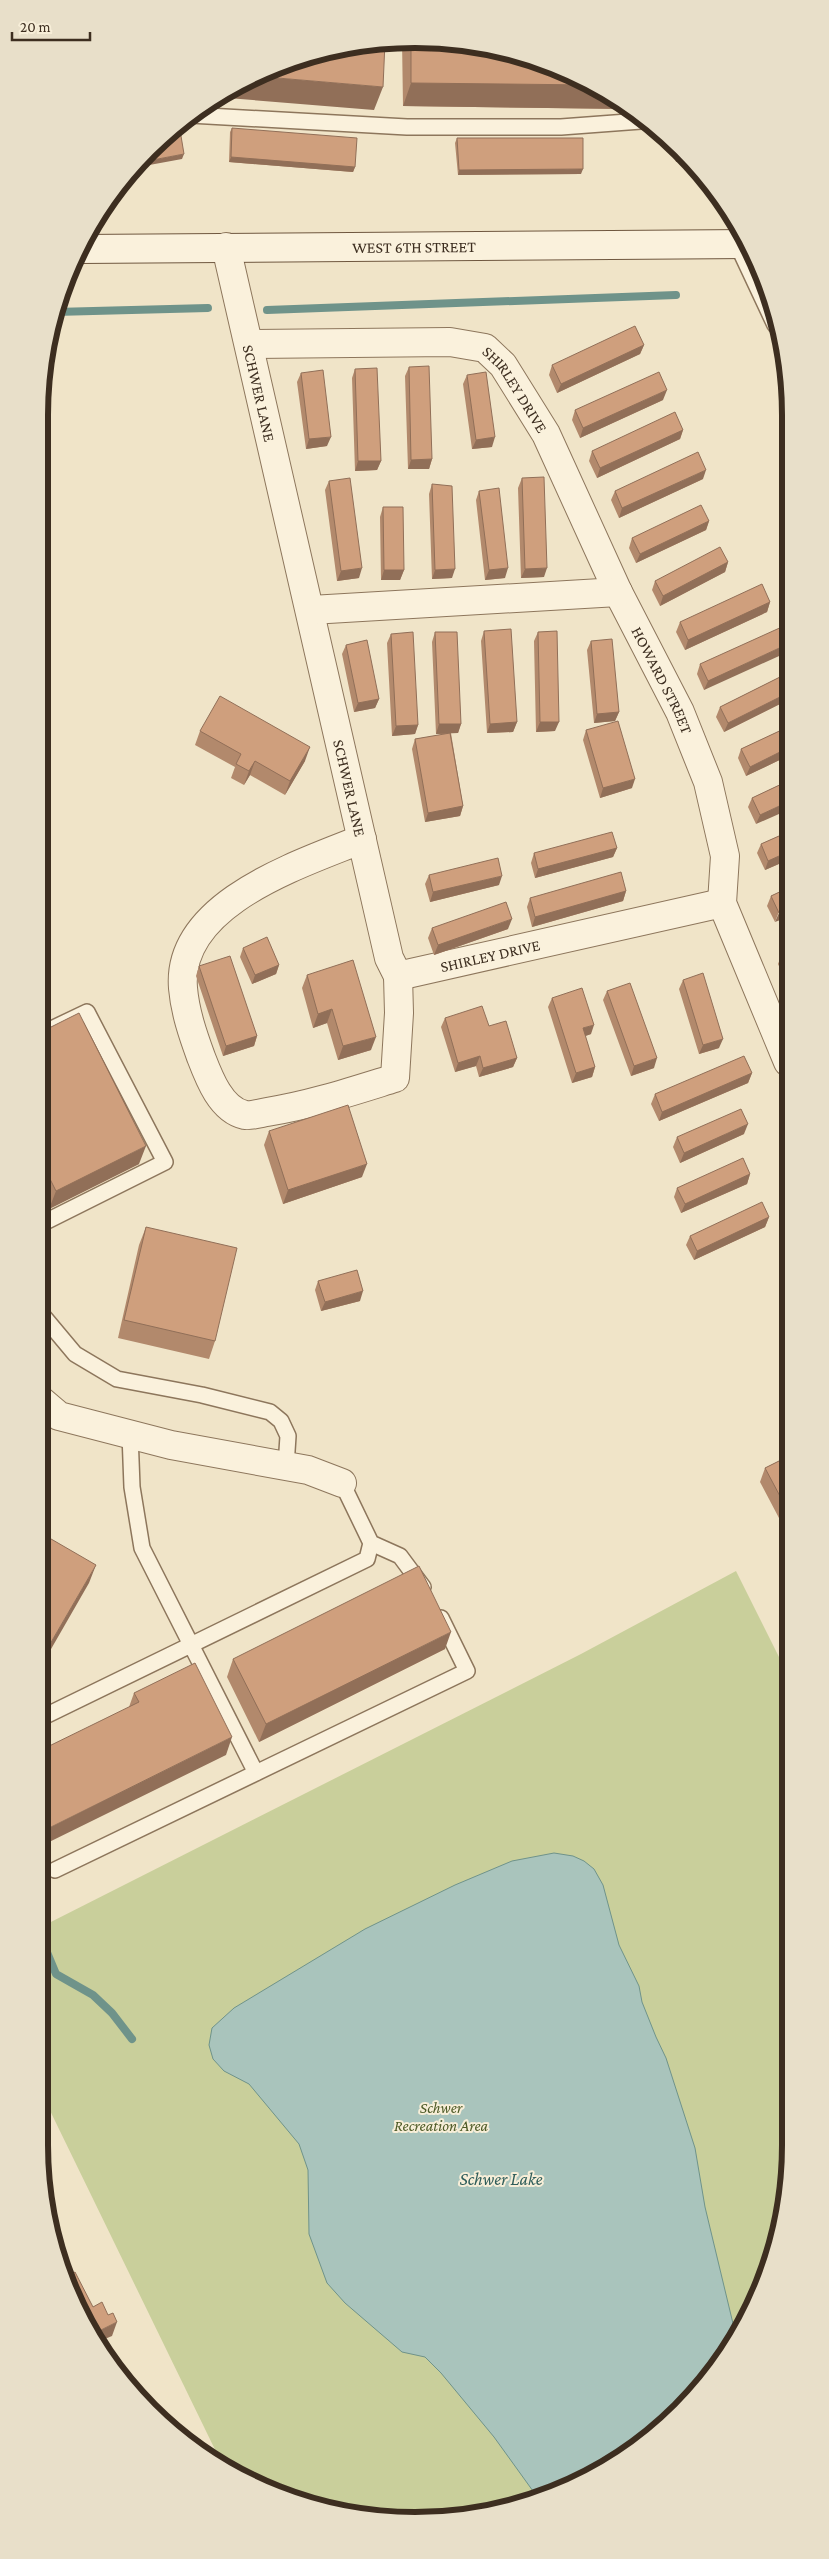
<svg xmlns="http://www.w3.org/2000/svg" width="829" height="2559" font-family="'Crimson Pro',serif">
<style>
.green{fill:#c9cf9b}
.water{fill:#a9c4bc;stroke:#6f938a}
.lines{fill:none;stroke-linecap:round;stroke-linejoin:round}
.stream{stroke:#6f938a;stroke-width:8}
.service-casing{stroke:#8d765c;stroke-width:18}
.minor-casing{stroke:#8d765c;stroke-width:30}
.secondary-casing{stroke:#6f573f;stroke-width:30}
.service{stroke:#faf1dc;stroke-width:15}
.minor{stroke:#faf1dc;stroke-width:28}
.secondary{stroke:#faf1dc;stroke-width:28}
.wall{fill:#b2896c}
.shaded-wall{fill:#916f58}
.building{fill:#cf9f7d;stroke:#916f58}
.labels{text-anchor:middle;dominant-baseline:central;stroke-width:4;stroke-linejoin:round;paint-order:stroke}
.street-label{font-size:16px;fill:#3d2e20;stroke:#f7eed8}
.park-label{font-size:16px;font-style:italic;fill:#4d5a26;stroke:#f7eed8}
.water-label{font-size:18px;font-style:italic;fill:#2f5d5a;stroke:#f7eed8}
.rim{fill:none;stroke:#3d2e20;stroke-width:6}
</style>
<rect width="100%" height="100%" fill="#f0e4c8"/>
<path class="green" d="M736 1571 789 1677 790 2144 783 2218 762 2288 727 2353 643 2443 580 2482 512 2507 439 2519 366 2517 248 2481 223 2466 39 2088V1928L581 1654Z"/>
<path class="water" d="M554 1853 573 1856 584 1861 594 1869 603 1885 619 1945 639 1986 642 2002 656 2037 666 2058 695 2148 705 2207 736 2336 727 2353 643 2443 580 2482 538 2498 494 2437 441 2373 425 2357 402 2352 345 2303 327 2283 309 2234 308 2170 299 2144 249 2084 224 2071 213 2059 209 2045 212 2028 234 2008 365 1929 455 1885 512 1861Z"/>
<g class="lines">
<path class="stream" d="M267 310 676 295
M55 312 208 308
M39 1933 56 1974 93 1995 112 2013 132 2039"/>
<defs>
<path id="service" d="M190 115 407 127H561L641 121
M737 244 775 325
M39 1035 87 1012 165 1162 39 1225
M39 1311 75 1354 117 1379 202 1395 270 1412 281 1421 288 1436 286 1466
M130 1434 132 1487 142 1548 256 1773
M371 1543 400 1556 423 1587
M39 1719 367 1559 371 1543 342 1483
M55 1870 467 1671 441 1618"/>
<g id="minor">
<path id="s1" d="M226 247 389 958 398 976 722 903"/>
<path id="s2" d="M249 344 450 342 485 348 503 365 546 434 618 592 680 712 708 782 725 856 722 903 788 1062"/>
<path d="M311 610 618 592"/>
<path d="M362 839C301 864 176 903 183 988 185 1012 193 1035 201 1057 209 1078 221 1110 245 1115 251 1116 261 1113 267 1112 311 1105 353 1091 395 1078L399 1013 398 976"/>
<path d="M39 1399 59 1416 171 1445 308 1470 342 1483"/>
</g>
<g id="secondary">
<path id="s3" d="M79 249 749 244"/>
</g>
</defs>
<use href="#service" class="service-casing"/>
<use href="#minor" class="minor-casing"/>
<use href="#secondary" class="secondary-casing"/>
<use href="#service" class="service"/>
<use href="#minor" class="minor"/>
<use href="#secondary" class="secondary"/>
</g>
<path class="wall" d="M415 39 602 89 627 109 403 106 402 40Z
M232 128 355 167 353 172 229 162 230 132Z
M457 138 581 174 458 175 455 143Z
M671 145 688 159 676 162Z
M644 345 640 354 557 393 549 375 552 365Z
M409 367 432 459 429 469H408L405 376Z
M355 369 381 461 377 470 355 471 352 378Z
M301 373 327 446 306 449 297 382Z
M467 375 492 447 472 449 463 384Z
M663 400 580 438 572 420 575 410Z
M683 430 680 439 597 478 589 461 592 451Z
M522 478 544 577 521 578 518 488Z
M703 479 619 518 611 500 615 491Z
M329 481 359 578 337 581 325 490Z
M432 484 452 578 432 579 429 494Z
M479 491 505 578 485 580 476 500Z
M383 507 404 570 400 580H381L380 517Z
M709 521 706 530 636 563 629 548 632 538Z
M728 562 725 572 660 606 652 590 655 581Z
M770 602 767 612 685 650 676 632 680 622Z
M484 631 517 722 513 732 487 733 481 641Z
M435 632 461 724 458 733H451L463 806 460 816 425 822 412 749 415 739 446 734H436L432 642Z
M538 632 555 731 536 732 534 641Z
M391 634 418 725 415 734 392 736 387 643Z
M787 634 704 690 697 674 700 664Z
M591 641 619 712 615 721 594 723 587 650Z
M346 645 379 699 375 708 354 712 342 654Z
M788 673V700L724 732 716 717 720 707Z
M788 727V756L746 776 738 758 741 749Z
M586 730 632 788 600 798 583 740Z
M200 731 305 761 285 795 250 775 244 785 231 778 235 767 195 745Z
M788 781 756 824 748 807 752 798Z
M788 832V860L765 870 757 853 761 844Z
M617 848 613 857 535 878 531 863 534 853Z
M429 875 499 885 430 902 425 884Z
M788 888 775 922 767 906 771 896Z
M626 891 623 901 532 927 527 907 530 898Z
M432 928 508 929 434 955 428 938Z
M243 948 279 965 276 974 252 984 240 957Z
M788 951V981H786L778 964 782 954Z
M199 966 257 1036 254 1046 223 1056 196 976Z
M307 975 371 1050 338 1060 327 1023 313 1028 302 988Z
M683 980 719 1048 699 1054 679 989Z
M607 991 654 1068 631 1076 603 1000Z
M552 998 591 1034 585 1036 595 1067 592 1077 572 1083 548 1007Z
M445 1018 489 1026 517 1058 513 1067 479 1077 476 1066 455 1072 441 1027Z
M39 1033 139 1164 49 1209 39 1188Z
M752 1073 748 1083 659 1121 651 1104 655 1094Z
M269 1131 362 1177 283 1204 264 1145Z
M744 1134 680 1163 673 1147 677 1137Z
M750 1174 747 1184 681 1213 674 1197 677 1188Z
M769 1217 765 1227 694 1260 686 1245 690 1236Z
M146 1227 215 1341 209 1359 118 1338 139 1245Z
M318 1281 360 1301 321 1311 315 1290Z
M789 1456V1537L760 1482 765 1468Z
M445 1649 259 1742 227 1677 233 1659Z
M134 1693 226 1755 129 1707Z"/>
<path class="shaded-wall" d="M254 76 383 87 374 110 215 97Z
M411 83 592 85 602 89 627 109 403 106Z
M184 154 182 159 133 168 137 163Z
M684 156 688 159 676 162 678 157Z
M231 157 355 167 353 172 229 162Z
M583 169 581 174 458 175 459 170Z
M644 345 640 354 557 393 561 384Z
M667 390 663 400 580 438 583 428Z
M683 430 680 439 597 478 600 468Z
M331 437 327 446 306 449 309 439Z
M495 437 492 447 472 449 476 440Z
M432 459 429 469H408L411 460Z
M358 461H381L377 470 355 471Z
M706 470 703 479 619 518 622 508Z
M709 521 706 530 636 563 640 554Z
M728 562 725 572 660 606 663 596Z
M362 568 359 578 337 581 341 571Z
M508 568 505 578 485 580 489 570Z
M547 568 544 577 521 578 525 569Z
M455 569 452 578 432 579 435 570Z
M384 570H404L400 580H381Z
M770 602 767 612 685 650 688 640Z
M788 644V652L704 690 708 681Z
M788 693V700L724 732 728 723Z
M379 699 375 708 354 712 358 703Z
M619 712 615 721 594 723 597 714Z
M517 722 513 732 487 733 490 724Z
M540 722H559L555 731 536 732Z
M439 724H461L458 733 436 734Z
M418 725 415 734 392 736 396 726Z
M310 747 305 761 285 795 290 781Z
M788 748V756L746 776 750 767Z
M255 761 250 775 244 785 249 771Z
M635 779 632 788 600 798 603 788Z
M788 802V810L756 824 760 815Z
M463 806 460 816 425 822 428 813Z
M617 848 613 857 535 878 538 869Z
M788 852V860L765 870 768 861Z
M502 876 499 885 430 902 433 892Z
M626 891 623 901 532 927 535 917Z
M788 909V917L775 922 779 913Z
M512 919 508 929 434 955 438 945Z
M279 965 276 974 252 984 255 975Z
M332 1009 327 1023 313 1028 318 1014Z
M594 1025 591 1034 580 1038 583 1028Z
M257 1036 254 1046 223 1056 226 1046Z
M376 1037 371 1050 338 1060 343 1046Z
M723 1039 719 1048 699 1054 703 1045Z
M480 1056 476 1066 455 1072 458 1063Z
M517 1058 513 1067 479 1077 483 1068Z
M657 1058 654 1068 631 1076 634 1066Z
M595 1067 592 1077 572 1083 576 1073Z
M752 1073 748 1083 659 1121 662 1112Z
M748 1124 744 1134 680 1163 684 1153Z
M146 1146 139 1164 49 1209 56 1191Z
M367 1164 362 1177 283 1204 288 1190Z
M750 1174 747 1184 681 1213 685 1204Z
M769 1217 765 1227 694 1260 697 1251Z
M363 1291 360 1301 321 1311 325 1302Z
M96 1565 89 1583 39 1670V1663Z
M451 1632 445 1649 259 1742 266 1724Z
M232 1737 226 1755 39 1847V1833Z
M117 2322 112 2336 100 2341 95 2333Z"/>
<path class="building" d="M411 39H415L488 46 592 85 411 83Z
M385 42 383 87 254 76 271 67 341 46Z
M179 124 184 154 137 163 149 149Z
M232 128 357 138 355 167 231 157Z
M457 138H583V169L459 170Z
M675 149 684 156 678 157Z
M635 326 644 345 561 384 552 365Z
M429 366 432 459 411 460 409 367Z
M377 368 381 461H358L355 369Z
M323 370 331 437 309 439 301 373Z
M486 372 495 437 476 440 467 375Z
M659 372 667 390 583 428 575 410Z
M675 412 683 430 600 468 592 451Z
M698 452 706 470 622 508 615 491Z
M544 477 547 568 525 569 522 478Z
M350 478 362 568 341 571 329 481Z
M432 484 452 486 455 569 435 570Z
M499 488 508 568 489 570 479 491Z
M701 505 709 521 640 554 632 538Z
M383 507H403L404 570H384Z
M720 547 728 562 663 596 655 581Z
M762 584 770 602 688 640 680 622Z
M784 626 787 634 788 644 708 681 700 664Z
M511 629 517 722 490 724 484 631Z
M557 631 559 722H540L538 632Z
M413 632 418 725 396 726 391 634Z
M435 632H457L461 724H439Z
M612 639 619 712 597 714 591 641Z
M367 640 379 699 358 703 346 645Z
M788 673V693L728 723 720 707Z
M220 696 310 747 290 781 255 761 249 771 236 764 241 754 200 731Z
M618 721 635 779 603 788 586 730Z
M788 727V748L750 767 741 749Z
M450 733 463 806 428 813 415 739Z
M788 781V802L760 815 752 798Z
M612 832 617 848 538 869 534 853Z
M788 832V852L768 861 761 844Z
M498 858 502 876 433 892 429 875Z
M621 872 626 891 535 917 530 898Z
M788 888V909L779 913 771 896Z
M506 902 512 919 438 945 432 928Z
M267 937 279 965 255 975 243 948Z
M788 951V968L782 954Z
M230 956 257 1036 226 1046 199 966Z
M353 960 376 1037 343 1046 332 1009 318 1014 307 975Z
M703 973 723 1039 703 1045 683 980Z
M630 983 657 1058 634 1066 607 991Z
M582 988 594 1025 583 1028 595 1067 576 1073 552 998Z
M482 1006 489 1026 506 1021 517 1058 483 1068 480 1056 458 1063 445 1018Z
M79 1013 146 1146 56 1191 39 1157V1033Z
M744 1056 752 1073 662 1112 655 1094Z
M348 1105 367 1164 288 1190 269 1131Z
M741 1109 748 1124 684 1153 677 1137Z
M743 1158 750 1174 685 1204 677 1188Z
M762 1202 769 1217 697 1251 690 1236Z
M146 1227 237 1248 215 1341 124 1320Z
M357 1270 363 1291 325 1302 318 1281Z
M789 1456V1513L765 1468Z
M39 1532 96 1565 39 1663Z
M419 1566 451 1632 266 1724 233 1659Z
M195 1663 232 1737 39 1833V1751L139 1702 134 1693Z
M75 2272 93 2307 102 2302 108 2315 113 2313 117 2322 95 2333 67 2288 64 2278Z
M115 2364H116L119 2371 123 2368 135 2392H132Z"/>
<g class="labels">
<g class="street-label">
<text stroke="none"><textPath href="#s3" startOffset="335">WEST 6TH STREET</textPath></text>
<text stroke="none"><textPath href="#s2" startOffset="288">SHIRLEY DRIVE</textPath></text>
<text stroke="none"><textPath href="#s1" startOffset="150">SCHWER LANE</textPath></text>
<text stroke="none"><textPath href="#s2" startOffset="615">HOWARD STREET</textPath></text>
<text stroke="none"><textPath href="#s1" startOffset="555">SCHWER LANE</textPath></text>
<text stroke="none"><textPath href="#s1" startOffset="844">SHIRLEY DRIVE</textPath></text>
</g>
<g class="park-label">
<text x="441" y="2107">Schwer<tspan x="441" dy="18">Recreation Area</tspan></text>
</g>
<g class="water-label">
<text x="501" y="2179">Schwer Lake</text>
</g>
</g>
<path d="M0 0H829V2559H0ZM415 48H415A367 367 0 0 1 782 415V2145A367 367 0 0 1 415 2512H415A367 367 0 0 1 48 2145V415A367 367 0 0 1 415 48Z" fill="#e8dfc9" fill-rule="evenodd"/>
<path class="rim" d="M415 48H415A367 367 0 0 1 782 415V2145A367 367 0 0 1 415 2512H415A367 367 0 0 1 48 2145V415A367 367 0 0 1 415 48Z"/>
<path d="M12 32v8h78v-8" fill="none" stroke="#3d2e20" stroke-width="2.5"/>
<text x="20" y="32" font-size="15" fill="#3d2e20" stroke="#f7eed8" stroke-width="4" paint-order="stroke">20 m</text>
</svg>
